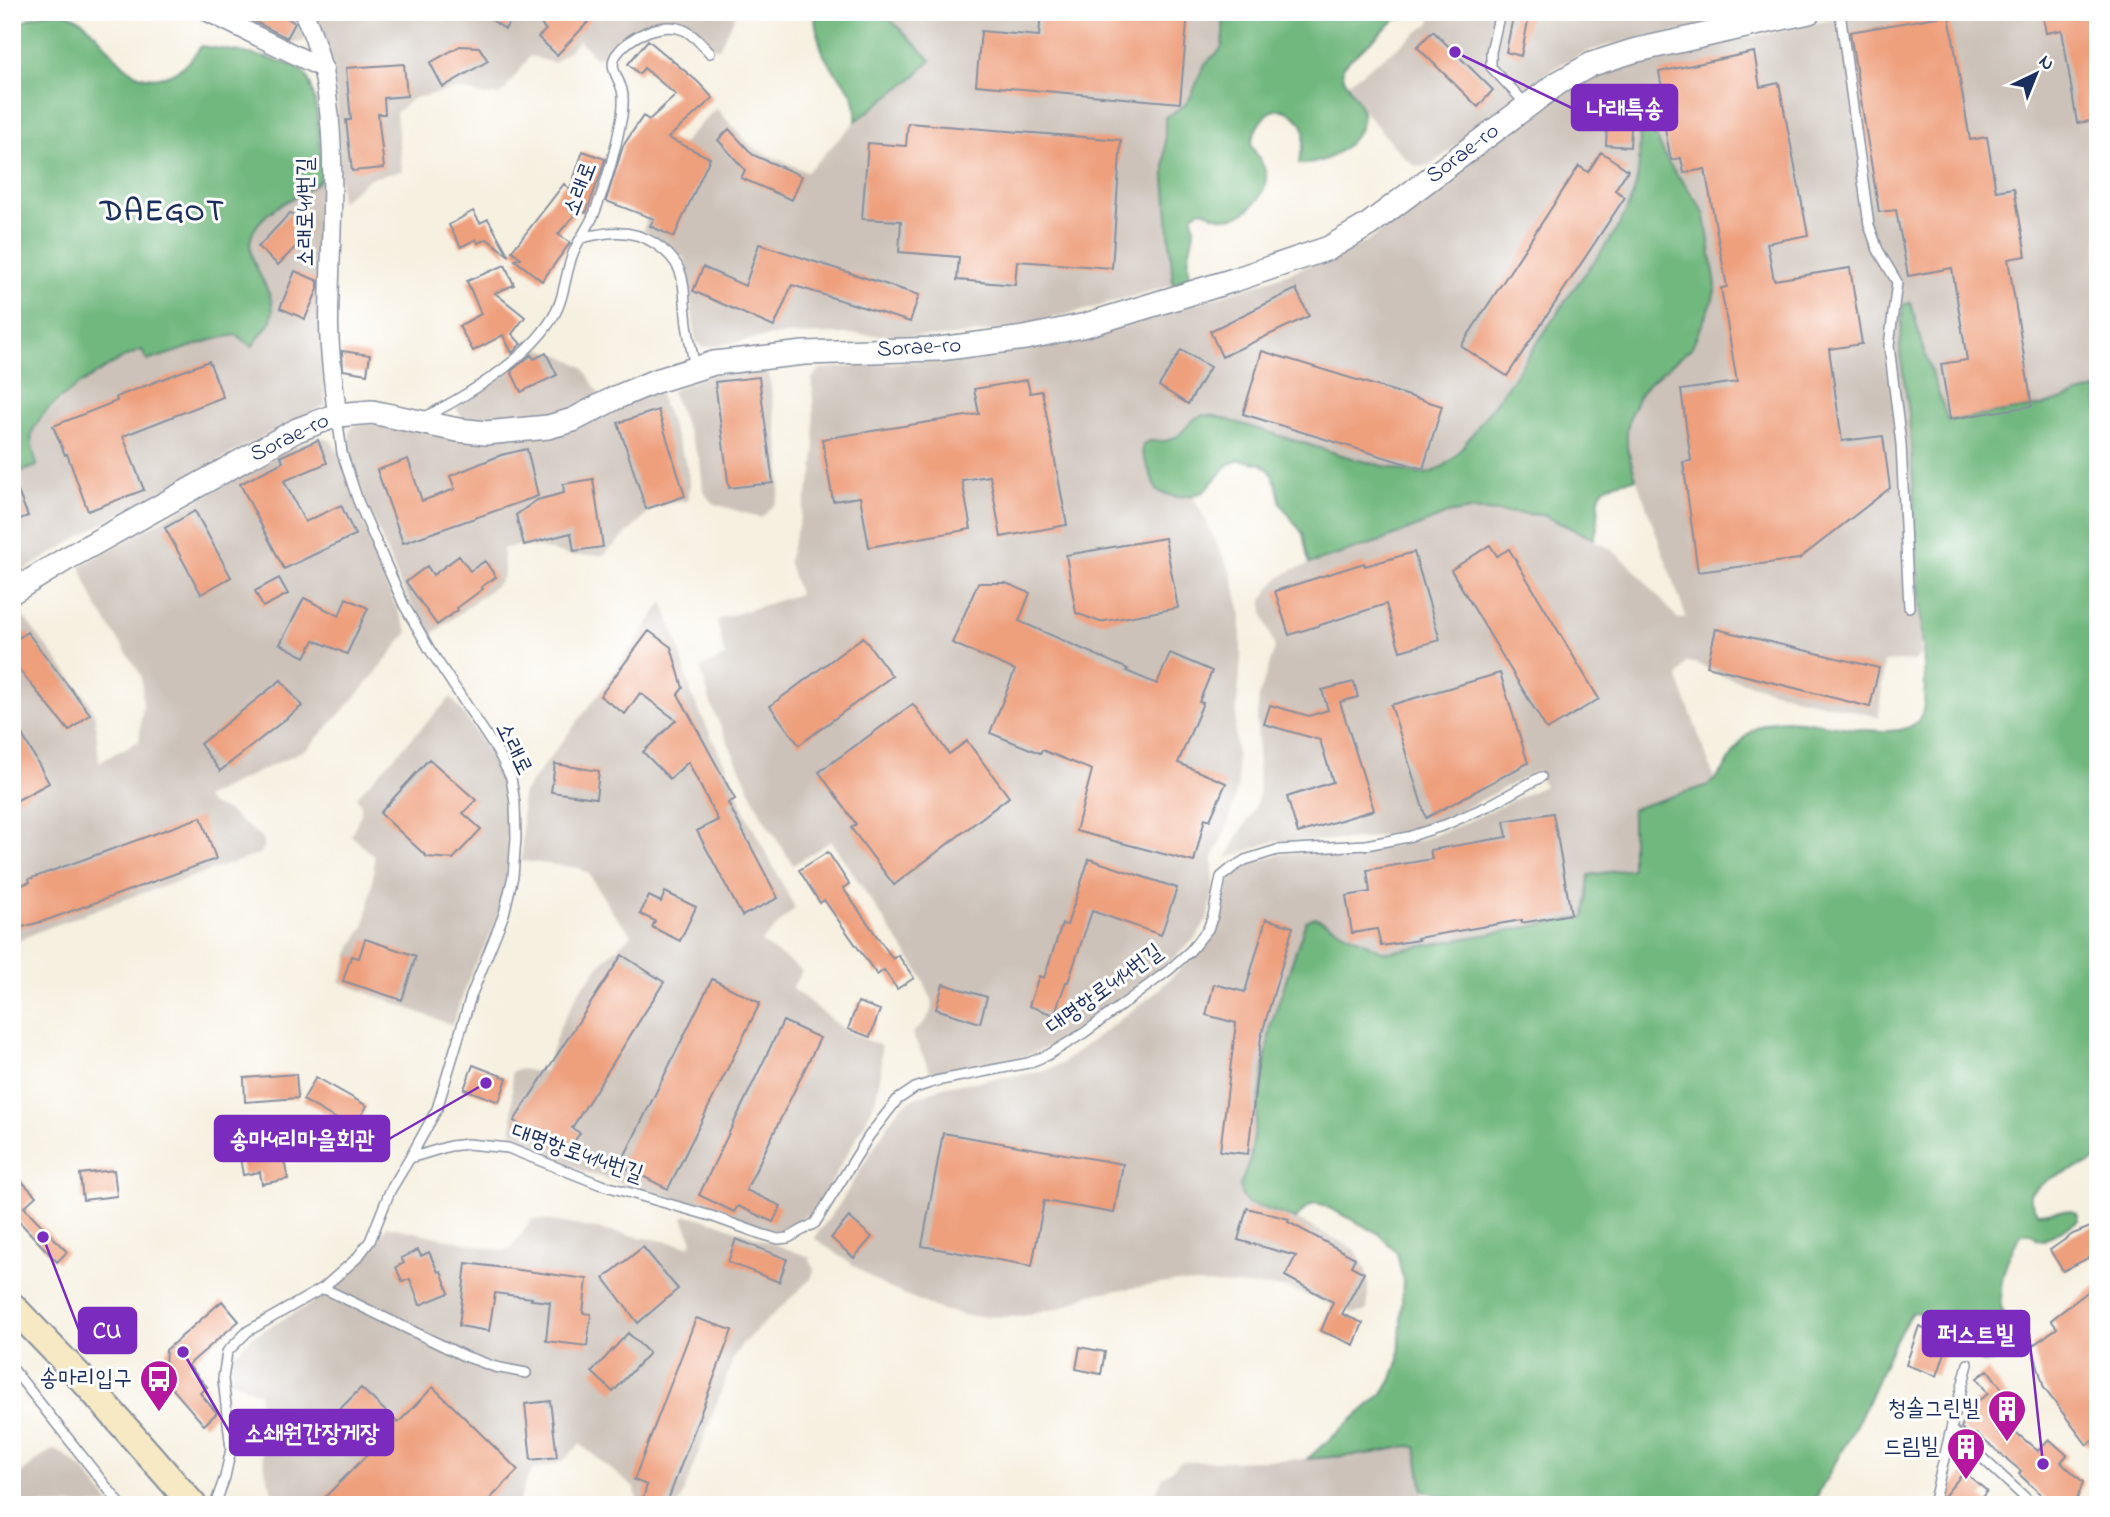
<svg xmlns="http://www.w3.org/2000/svg" width="2110" height="1517" font-family="'Indie Flower','Poor Story',sans-serif">
<style>
.industrial{fill:#ccc2b9}
.forest{fill:#71b87e;stroke:#46746e;stroke-width:2}
.building{fill:#ee9f7c}
.lines{fill:none;stroke-linecap:round;stroke-linejoin:round}
.service-casing{stroke:#88909f;stroke-width:12}
.minor-casing{stroke:#88909f;stroke-width:21}
.tertiary-casing{stroke:#88909f;stroke-width:26}
.secondary-casing{stroke:#88909f;stroke-width:30}
.service{stroke:#fff;stroke-width:9}
.minor{stroke:#fff;stroke-width:18}
.tertiary{stroke:#fff;stroke-width:23}
.secondary{stroke:#f6e9c3;stroke-width:26}
.labels{text-anchor:middle;dominant-baseline:central;stroke-width:6;stroke-linejoin:round;paint-order:stroke}
.street-label{font-size:23px;fill:#1b2f5e;stroke:#fff}
.poi-label{font-size:23px;fill:#1b2f5e;stroke:#fff;text-anchor:end}
.district-label{font-size:30px;font-weight:bold;letter-spacing:2px;fill:#1b2f5e;stroke:#fff}
.leader{fill:none;stroke:#7b2cbf;stroke-width:2.5}
.callout-dot{fill:#7b2cbf;stroke:#fff;stroke-width:2.5}
.callout{fill:#7b2cbf;stroke:#7b2cbf;stroke-width:2.5}
.callout-label{font-size:24px;text-anchor:middle;font-weight:bold;fill:#fff}
</style>
<rect width="100%" height="100%" fill="#fff"/>
<filter id="ink" filterUnits="userSpaceOnUse"><feTurbulence type="fractalNoise" baseFrequency=".0143" numOctaves="2"/><feDisplacementMap in="SourceGraphic" scale="14" xChannelSelector="R" yChannelSelector="G"/><feConvolveMatrix kernelMatrix="1 2 1 2 8 2 1 2 1" color-interpolation-filters="sRGB"/></filter>
<filter id="wash" filterUnits="userSpaceOnUse"><feTurbulence type="fractalNoise" baseFrequency=".00686" numOctaves="4" result="noise"/><feDisplacementMap in="SourceGraphic" scale="28" xChannelSelector="R" yChannelSelector="G"/><feGaussianBlur stdDeviation="1.57" result="paint"/><feColorMatrix in="noise" values="0 0 0 0 0 0 0 0 0 0 0 0 0 0 0 0 0 1.4 0 .05"/><feComposite in="paint" operator="in"/></filter>
<g filter="url(#wash)">
<rect width="100%" height="100%" fill="#f6f0e0"/>
<path class="industrial" d="M227 12H296L306 38 303 42 292 43Z
M310 12H737L719 48H714L685 24 675 21 659 20 633 31 604 57H595L579 41 554 63 530 56 502 94 486 96 460 89 413 98 396 113 402 171 370 178 340 202 338 117 335 85 331 60 322 34Z
M887 12H1223L1222 45 1218 53 1209 59 1204 66 1186 106 1165 117V177L1173 285 1089 309 1012 328 971 334 942 337 844 334 777 335 703 348 696 341 685 259 643 230 658 187 680 146 716 108 753 148 807 172 856 121 914 77 902 32Z
M1435 12H1752L1754 17 1609 45 1589 51 1561 64 1534 83 1433 164 1421 167 1414 165 1403 156 1362 109 1348 83 1429 24Z
M1866 12H2098V388L2041 406 1947 422 1921 342 1911 303 1900 336V352L1909 413 1922 632 1920 655 1914 661 1884 662 1879 717 1795 697 1720 675 1696 663H1686L1678 678 1715 780 1708 785 1632 869 1585 917 1388 952 1379 950 1316 917 1278 1002 1267 1045 1250 1159 1240 1186 1242 1196 1247 1203 1296 1219 1351 1247 1357 1252 1366 1270 1368 1281V1302L1367 1309 1364 1312 1353 1313 1287 1288 1174 1282 1091 1294 1063 1307 1019 1317 967 1316 939 1309 884 1286 814 1238 839 1205 893 1116 903 1105 915 1098 946 1086 1044 1071 1061 1064 1154 994 1195 955 1219 920 1229 883 1239 870 1260 860 1285 853 1332 854 1410 843 1454 828 1544 786 1537 771 1444 819 1414 829 1365 839 1271 842 1227 858 1235 841 1252 814 1259 795 1257 717 1259 696 1275 648 1263 613V601L1268 590 1279 578 1292 570 1384 540 1447 514 1470 510H1492L1508 514 1543 515 1611 549 1634 569 1678 619 1686 617 1633 469 1627 448V430L1631 413 1639 396 1664 369 1682 356 1705 216 1695 195 1671 167 1654 130 1647 124 1640 126 1638 173 1634 193 1625 211 1597 258 1566 300 1510 386 1466 441 1438 470 1427 474H1418L1358 460 1216 416 1203 415 1194 419 1178 436 1166 441H1150L1142 452 1157 491 1176 497 1193 495 1232 575 1241 613V660L1235 730 1238 785 1228 824 1213 858V896L1209 915 1197 937 1160 970 1075 1032 1047 1048 1013 1060 932 1075 912 1034 926 1020 931 1011 932 1001 921 975 831 841 793 865 763 818 713 710 700 668 725 657 717 620 799 594 788 561 813 473 815 451 812 378 820 369 974 356 1064 345 1267 281 1349 250 1369 240 1489 146 1581 83 1631 63Z
M322 178 324 284 320 327 326 405 260 438 91 530 12 578V475L37 466 32 434 37 423 79 384 130 354 142 350 148 361 218 338 237 335 251 347 272 312 269 298 249 249 251 236 258 224 275 207 314 186Z
M533 346 565 357 583 367 601 397 574 411 519 424 465 421 457 410 458 405Z
M761 367 769 375 781 458 779 495 775 504 761 518 715 504 708 498 703 490 700 461 671 391 708 374Z
M653 393H659L687 466 690 483 688 501 669 503 652 510 604 555 571 556 540 548 519 546 503 548 504 572 500 582 430 636 400 584 358 482 348 450 350 431 354 425 382 423 450 437Z
M320 437 331 441 339 454 387 587 408 632 364 688 308 748 204 798 211 805 226 810 262 838 264 845 260 854 116 902 37 932 12 944V610L16 607 87 699 95 716 99 762 139 741 143 703 141 675 97 607 80 566 274 457 301 444Z
M663 602 679 647 692 696 732 779 744 811 795 908 761 942 802 971 792 988 846 1031 881 1046V1073L876 1098 866 1121 827 1190 811 1212 789 1228 779 1231 770 1230 705 1208 591 1174 567 1164 512 1132V1072L521 1069 537 1072 545 1070 560 1027 579 991 605 959 632 934 612 912 589 874 579 868 522 861V794L601 691Z
M451 697 468 720 500 773 505 788 509 851 505 888 498 916 492 933 474 966 452 1025 340 982 352 946 365 925 374 871V856L351 835 361 813V805L356 797Z
M688 1215 715 1222 809 1257 814 1270 811 1279 743 1343 735 1354 679 1505H638L635 1489 580 1444 562 1462 533 1470 527 1478 518 1505H277L266 1473 262 1452 259 1393 230 1380 234 1354 253 1336 311 1304 348 1277 364 1261 387 1226 503 1251 512 1248 532 1219H541L685 1245H690L692 1241 683 1217Z
M1407 1446 1416 1447 1423 1491V1505H1150L1163 1477 1181 1462 1307 1459 1369 1454Z
M53 1450 61 1453 83 1469 111 1505H12V1481L44 1455Z"/>
<path class="forest" d="M49 12C54 12 60 11 65 13 106 24 118 89 164 76 180 72 192 60 201 46 223 49 288 58 304 73 319 89 321 156 322 178 302 198 273 202 256 227 234 259 282 289 271 320 267 329 257 339 252 347L237 335 218 338 147 361 142 350C116 358 38 406 32 434 30 444 35 456 37 466L12 475V29L30 18Z
M813 12H887L892 21 931 60 914 77 856 121C858 84 839 84 824 55 818 42 817 26 813 12Z
M1223 12H1418L1395 20 1343 66C1337 92 1392 110 1340 151 1328 160 1314 165 1299 164 1300 153 1306 140 1304 130 1303 125 1299 120 1295 117 1273 96 1254 125 1251 145 1256 155 1265 164 1266 175 1267 195 1247 217 1228 218 1218 219 1210 212 1201 210L1193 214C1192 221 1194 225 1194 231 1191 251 1186 253 1190 276L1183 282 1173 285 1165 177V117C1197 102 1190 93 1204 66 1208 57 1219 56 1222 46 1224 36 1223 23 1223 12Z
M1647 124C1659 136 1662 154 1672 168 1684 185 1697 197 1705 216L1716 286 1712 303 1691 348 1649 383 1639 396 1631 413 1627 430V448L1636 479C1581 486 1607 501 1594 539L1543 515 1470 510 1447 514 1384 540 1309 564 1303 534 1281 504 1276 483 1270 471 1262 464 1240 460 1229 464 1203 492 1193 495 1176 497 1157 491 1142 452 1143 444 1150 441H1166L1178 436 1194 419 1203 415 1216 416 1358 460 1418 474C1426 474 1432 473 1439 469 1455 459 1467 441 1478 426 1509 386 1536 345 1564 303 1587 268 1618 236 1633 195 1641 174 1639 148 1640 126Z
M1911 302 1921 342 1948 421 2041 406 2098 388V454L2096 459 2098 465V1160L2049 1179 2030 1193V1199L2037 1213C2052 1213 2061 1207 2077 1213L2079 1220 2044 1240 2038 1239 2031 1233 2022 1234C2005 1256 1995 1291 2004 1318 2007 1325 2015 1335 2012 1343 2009 1356 1994 1362 1982 1363 1963 1345 1941 1314 1912 1312L1892 1346 1865 1408 1812 1505H1562L1553 1496C1541 1496 1532 1503 1521 1505 1488 1510 1455 1499 1423 1491L1416 1447 1407 1446 1369 1454 1307 1459 1383 1393 1391 1381 1399 1359 1403 1280 1397 1253 1378 1233 1323 1205 1315 1203 1306 1208 1296 1219 1247 1203 1242 1196 1240 1186 1250 1159 1271 1025 1306 921 1315 917 1379 950 1388 952 1585 917 1589 875 1632 869V809L1708 785C1735 767 1732 733 1771 722 1802 712 1899 749 1919 719 1926 709 1924 693 1925 682L1909 413 1900 352 1903 305Z"/>
<g id="blocks">
<path class="building" d="M236 12H278L295 23 287 38Z
M480 12H516L505 29Z
M530 12H582L590 20 557 55 538 37 546 30Z
M1041 12H1188L1180 103 976 85 981 31 1039 36Z
M1514 12H1530L1521 56 1506 52Z
M2042 12H2098V120L2077 123 2062 30 2046 33Z
M1949 15 1970 140 1987 137 1996 191 2014 188 2026 256 2008 259 2032 406 1950 419 1941 364 1967 360 1952 268 1908 276 1896 210 1879 212 1850 32Z
M1433 31 1493 90 1478 107 1417 47Z
M648 40 698 82 713 98 668 138 710 158 674 237 650 226 654 219 606 201 623 146 643 116 649 120 676 95 644 68 639 74 628 64Z
M460 46 479 47 488 61 443 87 430 63Z
M1754 52 1760 87 1779 83 1808 235 1767 243 1774 280 1850 268 1862 344 1829 349 1842 441 1883 436 1890 488 1799 559 1698 572 1683 462 1691 461 1681 390 1737 382 1721 288 1727 287 1705 169 1684 173 1681 158 1671 160 1660 105 1665 104 1659 72Z
M404 64 407 96 384 98 385 114H378L384 168 352 171 346 120H351L346 68Z
M1609 88 1633 90 1630 147 1606 145Z
M908 123 1121 140 1112 268 1017 261 1015 285 957 280 959 257 899 252 901 221 862 219 868 143 906 146Z
M729 129 753 155 802 176 792 200 741 178 745 170 718 140Z
M583 151 605 159 601 173 586 213 579 210 558 234 570 243 542 281 515 260 521 258 512 251 564 184 570 189Z
M1601 152 1628 170 1615 190 1625 197 1507 376 1461 346 1579 166 1588 172Z
M473 211 480 223 488 219 509 256 487 239 478 243 476 239 461 247 449 225Z
M290 213 310 232 278 265 258 247Z
M759 244 919 295 910 322 792 285 774 327 693 291 703 267 745 286Z
M505 265 514 285 495 293 525 317 512 334 521 344 512 353 503 335 473 351 459 326 481 314 467 281Z
M295 271 318 281V289L305 319 280 308Z
M1296 289 1309 316 1222 357 1210 331Z
M1181 350 1210 367 1188 404 1159 386Z
M342 351 370 355 367 374 343 370Z
M1262 351 1442 406 1423 469 1243 414Z
M546 353 557 375 521 392 511 371 531 355 534 359Z
M209 361 223 397 123 436 144 490 88 511 67 454 65 455 53 426 117 401 116 397Z
M759 377 773 483 729 488 715 382Z
M1027 380 1030 393 1042 391 1067 525 1001 537 990 476 962 480 971 529 869 547 860 497 833 501 822 439 979 414 974 389Z
M658 410 685 496 646 509 618 423Z
M318 440 327 463 284 481 305 522 341 505 355 535 284 569 240 484 283 462 281 456Z
M527 449 538 496 403 543 377 470 408 459 422 501 455 489 450 476 501 455Z
M12 477 28 516 12 522Z
M593 479 603 547 574 551 571 533 524 545 516 515 537 500 564 493 563 484Z
M195 511 231 577 201 594 165 528Z
M1165 538 1178 608 1100 622 1076 613 1066 555Z
M1490 545 1497 556 1509 549 1599 699 1547 730 1451 570Z
M1414 552 1440 640 1400 651 1386 604 1289 635 1275 591 1364 563 1365 566Z
M459 556 470 571 485 561 496 577 481 587 483 589 457 608 458 610 437 625 406 582 427 566 433 575Z
M279 578 288 594 263 607 255 591Z
M978 583H1006L1030 593 1019 621 1128 669 1126 671 1157 684 1170 653 1212 671 1199 702 1203 703 1178 763 1226 783 1210 820 1205 818 1194 862 1076 831 1092 770 1042 750 1040 753 990 733 1015 670 952 643Z
M304 598 339 616 346 598 368 608 347 654 314 640 305 657 280 644Z
M1716 629 1879 668 1870 707 1707 666Z
M649 631 671 647 683 688 678 694 735 799 728 803 778 898 742 916 697 831 718 820 688 762 670 779 643 752 676 720 640 693 625 714 600 696Z
M27 632 90 714 69 731 12 661V643Z
M863 637 892 676 799 745 770 706Z
M1500 673 1528 763 1426 818 1391 705Z
M281 680 302 706 220 771 200 744Z
M1354 682 1358 697 1340 702 1374 810 1298 833 1287 797 1333 782 1320 740 1264 724 1270 705 1309 716 1328 710 1322 690Z
M913 704 949 754 967 741 1009 797 894 885 851 828 856 824 819 772Z
M12 716 49 783 12 803Z
M429 759 476 800 463 813 481 829 453 859 427 857 380 813Z
M555 764 599 771 596 798 551 792Z
M1553 813 1571 914 1522 923V920L1417 938 1418 940 1381 946 1377 929 1352 933 1346 896 1370 892 1367 870 1432 859 1430 850 1507 837 1504 821Z
M201 817 216 859 44 921 12 930V888L30 882 29 879Z
M828 852 849 884 843 888 893 959 898 955 914 978 897 989 884 970 877 975 824 900 820 903 799 870Z
M1089 859 1177 888 1161 935 1092 911 1068 982H1066L1054 1015 1029 1006 1039 976 1044 978 1062 924 1067 925Z
M665 892 696 907 680 941 652 927 655 921 640 914 649 896 661 902Z
M1266 919 1293 927 1261 1037 1248 1154 1220 1151 1236 1023 1206 1015 1214 984 1245 992Z
M365 939 416 956 402 1000 343 981 351 956 359 958Z
M622 955 664 982 572 1128 580 1133 565 1155 514 1121Z
M712 979 760 1003 668 1189 620 1165Z
M943 984 987 997 980 1023 936 1009Z
M858 1002 880 1010 870 1037 848 1029Z
M783 1021 820 1038 746 1190 781 1206 773 1222 738 1206 734 1212 699 1195Z
M473 1065 507 1078 499 1102 464 1089Z
M296 1074 298 1098 245 1102 244 1078Z
M316 1077 367 1106 354 1129 303 1100Z
M943 1133 1123 1164 1114 1213 1044 1201 1032 1266 922 1246Z
M267 1146 269 1159 283 1156 288 1179 262 1184 260 1172 243 1175 239 1151Z
M114 1170 117 1196 83 1200 80 1174Z
M12 1171 36 1196 24 1207 67 1252 57 1262 14 1216 12 1218Z
M1247 1208 1289 1219 1288 1222 1355 1258 1351 1266 1364 1273 1342 1314 1363 1323 1354 1345 1321 1331 1333 1302 1285 1276 1296 1256 1238 1240Z
M849 1217 872 1237 854 1258 831 1238Z
M2098 1224V1253L2063 1271 2050 1250 2073 1234Z
M736 1239 787 1259 779 1282 728 1262Z
M643 1247 678 1289 638 1323 604 1278Z
M418 1250 421 1256 429 1252 438 1272 441 1271 449 1293 420 1305 410 1279 402 1282 396 1267 404 1263 401 1258Z
M466 1263 587 1279 583 1313 591 1314 587 1346 546 1341 550 1302 531 1300 532 1298 495 1293 489 1331 459 1326Z
M2098 1284V1437L2087 1445 2044 1388 2032 1346 2057 1328 2051 1320Z
M222 1301 239 1321 188 1365 207 1387 200 1393 217 1413 204 1425 164 1379 166 1350Z
M696 1318 732 1330 666 1505H641L647 1485 634 1480Z
M1919 1326 1950 1338 1937 1376 1906 1365Z
M628 1333 649 1353 613 1392 592 1372Z
M1080 1347 1105 1352 1101 1374 1076 1369Z
M1988 1370 2007 1396 1993 1413 2038 1451 2049 1439 2067 1455 2061 1462 2083 1482 2075 1505H2052L2019 1474 2021 1471 1976 1434 1973 1438 1961 1428 1970 1406 1988 1394 1977 1378Z
M433 1387 518 1470 484 1505H317L375 1447 348 1422 345 1425 334 1415 361 1388 398 1423Z
M550 1401 557 1457 531 1460 525 1404Z
M1964 1472 1987 1491 1982 1497 1992 1505H1956L1945 1495Z"/>
</g>
</g>
<g filter="url(#ink)">
<use href="#blocks" fill-opacity="0" stroke="#88909f" stroke-width="2"/>
<g class="lines">
<defs>
<path id="service" d="M1500 12 1491 52V67L1526 104
M1840 12 1869 225 1878 250 1897 282 1889 346 1901 444 1909 607
M581 238C607 232 630 228 654 243 690 266 682 287 687 324 689 338 692 353 695 367
M337 416 342 453 358 501 404 605 430 650 499 754 511 778 515 803 516 838 513 876 504 914 471 996 437 1109 410 1158
M423 418C466 396 528 359 553 317 565 298 565 272 574 251 580 237 591 224 596 209 608 179 616 148 622 116 623 108 624 97 622 90 619 78 608 67 616 55 630 35 664 20 686 31 695 36 703 46 710 53
M323 1288 462 1355 495 1367 526 1373
M12 1368 121 1505
M1951 1429 1968 1364
M215 1505 225 1477 231 1449 223 1379 227 1352 248 1331 323 1288 357 1258 370 1241 390 1191 410 1158 450 1146 468 1144 508 1148 599 1184 711 1216 761 1234 778 1239 788 1238 815 1223 869 1136 897 1100 915 1088 936 1081 1028 1063 1048 1055 1084 1033 1169 970 1190 951 1208 929 1213 916 1221 877 1232 868 1245 860 1277 850 1366 845 1408 837 1445 825 1488 806 1541 777
M1933 1505 1951 1429 2033 1505"/>
<path id="minor" d="M208 12 324 69
M303 12C346 96 329 230 329 324 329 354 334 385 337 415"/>
<path id="tertiary" d="M12 592 66 559 297 430 337 415 372 412 458 430 486 433 548 427 573 420 615 398 653 382 714 363 804 353 939 349 1025 338 1086 325 1234 280 1329 248 1368 225 1558 83 1592 64 1633 51 1809 12"/>
<path id="secondary" d="M12 1306 85 1382 193 1505"/>
</defs>
<use href="#service" class="service-casing"/>
<use href="#minor" class="minor-casing"/>
<use href="#tertiary" class="tertiary-casing"/>
<use href="#secondary" class="secondary-casing"/>
<use href="#service" class="service"/>
<use href="#minor" class="minor"/>
<use href="#tertiary" class="tertiary"/>
<use href="#secondary" class="secondary"/>
</g>
</g>
<defs>
<symbol id="bus-pin" viewBox="-11 -11 22 30"><path d="M0 17L-7.5 6A9.5 9.5 0 1 1 7.5 6Z" fill="#b5179e" stroke="#fff"/><path d="M-5-6H5V4H4V6H2V4H-2V6H-4V4H-5ZM-3.5-4V0h7V-4ZM-3.5 1.2v1.5H-2V1.2ZM2 1.2v1.5H3.5V1.2Z" fill="#fff"/></symbol>
<symbol id="building-pin" viewBox="-11 -11 22 30"><path d="M0 17L-7.5 6A9.5 9.5 0 1 1 7.5 6Z" fill="#b5179e" stroke="#fff"/><path d="M-4-6H4V6H1V3H-1V6H-4ZM-2.5-4.3h1.7v1.8h-1.7ZM.8-4.3h1.7v1.8H.8ZM-2.5-1h1.7V.8h-1.7ZM.8-1h1.7V.8H.8Z" fill="#fff"/></symbol>
</defs>
<g fill-rule="evenodd">
<use href="#bus-pin" x="137" y="1357" width="44" height="60"/>
<use href="#building-pin" x="1985" y="1387" width="44" height="60"/>
<use href="#building-pin" x="1944" y="1425" width="44" height="60"/>
</g>
<g class="labels">
<g class="street-label">
<text transform="translate(1463 154) rotate(-37)">Sorae-ro</text>
<text transform="translate(581 189) rotate(-69)">소래로</text>
<text transform="translate(306 212) rotate(-90)">소래로41번길</text>
<text transform="translate(919 348) rotate(-3)">Sorae-ro</text>
<text transform="translate(290 438) rotate(-26)">Sorae-ro</text>
<text transform="translate(513 749) rotate(64)">소래로</text>
<text transform="translate(1105 990) rotate(-36)">대명항로414번길</text>
<text transform="translate(577 1154) rotate(19)">대명항로414번길</text>
</g>
<g class="poi-label">
<text x="132" y="1379">송마리입구</text>
<text x="1980" y="1409">청솔그린빌</text>
<text x="1939" y="1447">드림빌</text>
</g>
<g class="district-label">
<text x="163" y="213">DAEGOT</text>
</g>
</g>
<path class="leader" d="M1455 52L1572 108M486 1083L389 1139M43 1237L79 1330M2043 1464L2029 1334M183 1352L230 1433"/>
<g class="callout-dot">
<circle cx="1455" cy="52" r="7"/>
<circle cx="486" cy="1083" r="7"/>
<circle cx="43" cy="1237" r="7"/>
<circle cx="2043" cy="1464" r="7"/>
<circle cx="183" cy="1352" r="7"/>
</g>
<g class="callout">
<rect x="1572" y="85" width="105" height="45" rx="7"/>
<rect x="215" y="1116" width="174" height="45" rx="7"/>
<rect x="79" y="1308" width="57" height="45" rx="7"/>
<rect x="1923" y="1311" width="106" height="45" rx="7"/>
<rect x="230" y="1410" width="163" height="45" rx="7"/>
</g>
<g class="callout-label">
<text x="1625" y="116">나래특송</text>
<text x="302" y="1147">송마4리마을회관</text>
<text x="107" y="1338">CU</text>
<text x="1976" y="1342">퍼스트빌</text>
<text x="312" y="1441">소쇄원간장게장</text>
</g>
<rect width="2110" height="1517" fill="none" stroke="#fff" stroke-width="42"/>
<g transform="translate(2036 74) rotate(43)" stroke="#ffffff" stroke-width="5" paint-order="stroke">
<path d="M0-5L12 26L0 18L-12 26Z" fill="#1b2f5e"/>
<text y="-10" font-size="19" font-weight="bold" text-anchor="middle" fill="#1b2f5e">N</text>
</g>
</svg>
